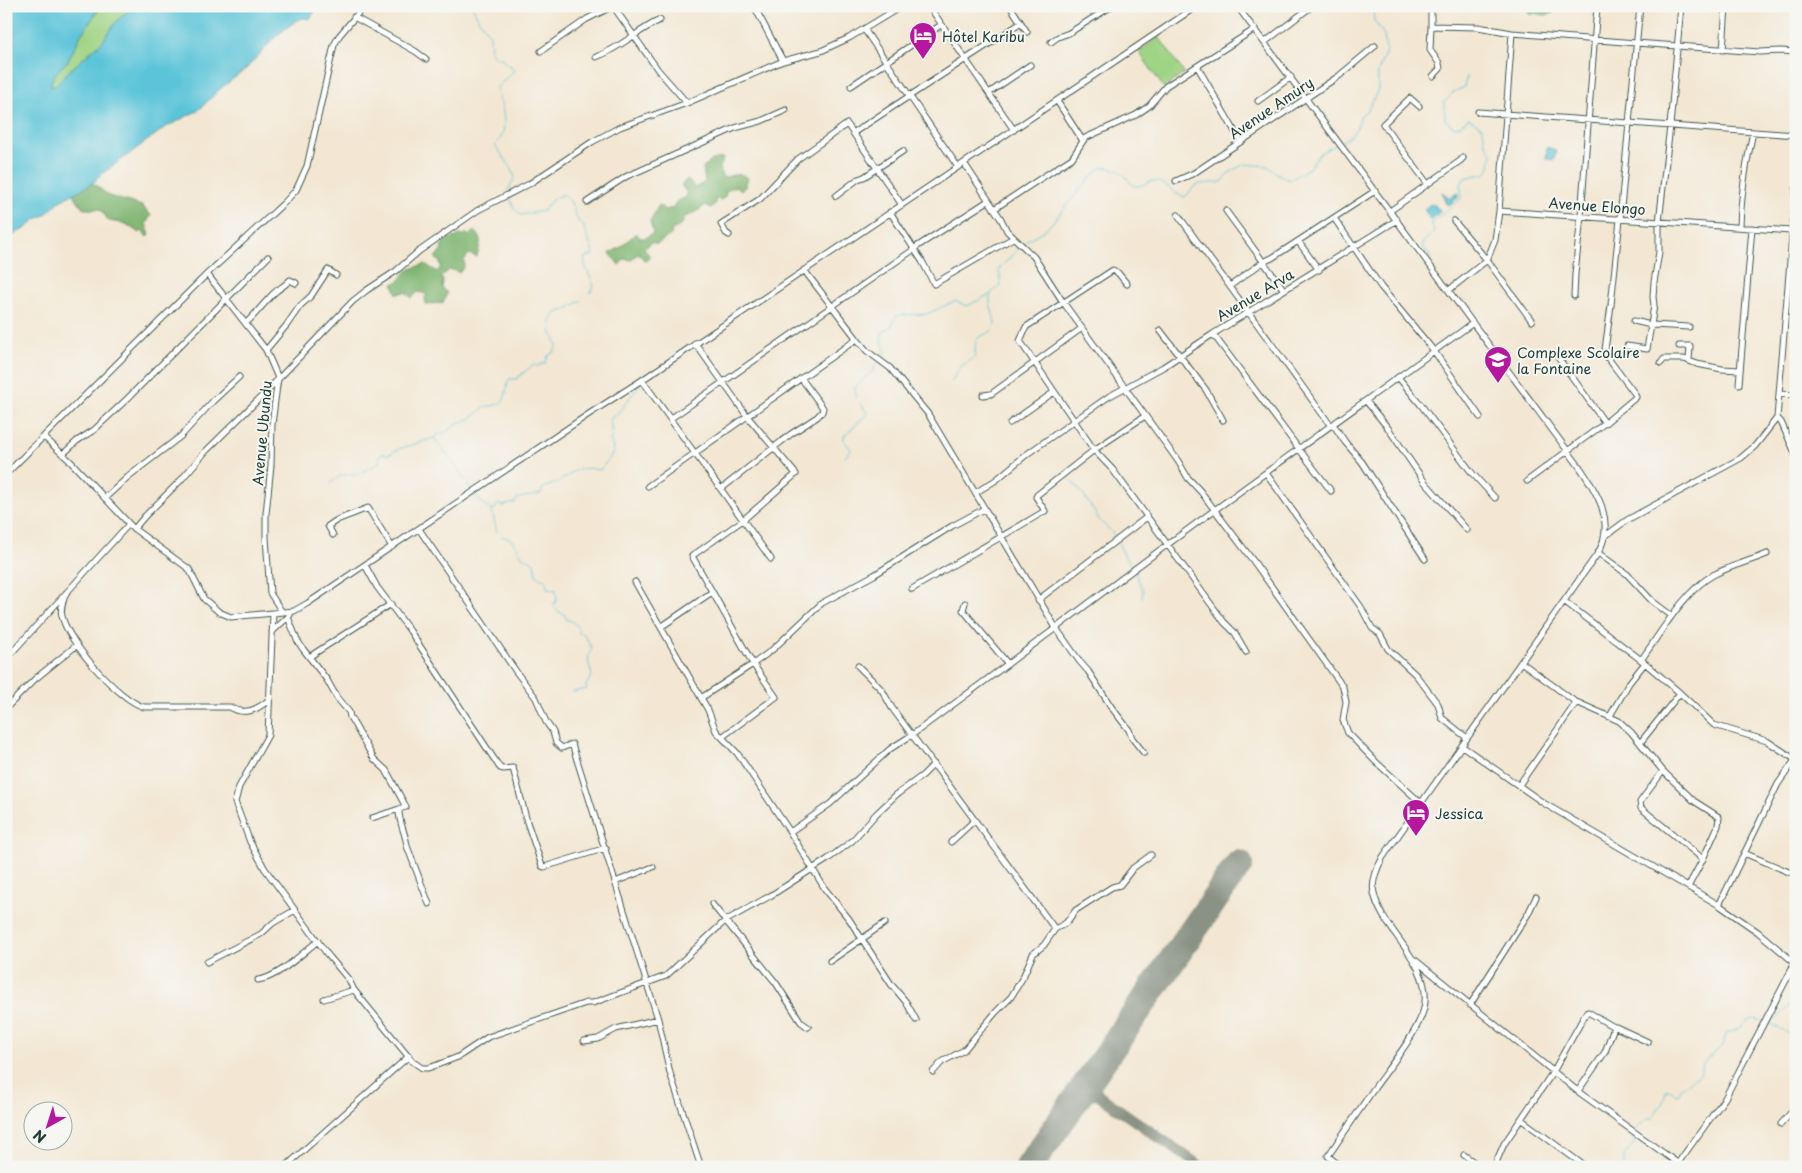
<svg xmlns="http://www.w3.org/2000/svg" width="1802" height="1173" font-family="'Playpen Sans',sans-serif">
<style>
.green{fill:#a0d485;stroke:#60885c}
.forest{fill:#80b672;stroke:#507a53}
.water{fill:#5cc4d9;stroke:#3e8086}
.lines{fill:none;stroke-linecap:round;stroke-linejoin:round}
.stream{stroke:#5cc4d9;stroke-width:1}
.taxiway{stroke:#899284;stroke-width:11}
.runway{stroke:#899284;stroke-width:28}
.minor-casing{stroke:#3f564c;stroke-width:7}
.minor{stroke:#fff;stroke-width:5}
.labels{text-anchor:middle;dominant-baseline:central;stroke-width:4;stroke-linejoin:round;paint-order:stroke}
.poi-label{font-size:14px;fill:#1f3d34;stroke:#f6f6f2;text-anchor:start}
.street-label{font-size:14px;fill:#1f3d34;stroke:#f6f6f2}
</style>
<rect width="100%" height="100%" fill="#f6f6f2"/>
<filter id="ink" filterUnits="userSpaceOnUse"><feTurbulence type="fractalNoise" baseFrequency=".02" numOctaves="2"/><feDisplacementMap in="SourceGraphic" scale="10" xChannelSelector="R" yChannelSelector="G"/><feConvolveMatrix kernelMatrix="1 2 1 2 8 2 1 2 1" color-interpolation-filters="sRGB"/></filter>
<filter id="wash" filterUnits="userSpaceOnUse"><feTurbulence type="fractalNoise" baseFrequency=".0096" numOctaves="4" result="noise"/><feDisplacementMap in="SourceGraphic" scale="20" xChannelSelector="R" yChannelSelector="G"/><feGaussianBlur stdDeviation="1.12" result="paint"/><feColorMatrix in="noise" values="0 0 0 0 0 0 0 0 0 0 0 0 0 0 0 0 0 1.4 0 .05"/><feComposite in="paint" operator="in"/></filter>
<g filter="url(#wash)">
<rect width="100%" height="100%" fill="#f3e7d3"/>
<path class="green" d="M101 6H133L115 23 102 42 69 71 55 86H50L52 78 69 58 81 35Z
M1159 37 1184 73 1164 88 1139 52Z"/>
<path class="forest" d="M1533 6H1543L1544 10H1551L1553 13 1546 15 1533 13 1532 15 1528 13 1529 10 1533 9Z
M723 158 722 164 719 168 723 178C733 175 739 172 748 178L745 187 741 190 736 186 726 191 725 197 721 200 714 199 716 203 711 208 706 205 693 214 684 217C683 226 679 227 671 230L672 234 657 244 652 242 644 249 651 257 645 261 638 253 632 260 625 259 619 265 610 253 621 247 636 233 640 238H645L653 233 650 221 659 205 665 210 673 208 676 202 686 197 687 193 681 185 687 179 695 188 705 182 703 168 712 160Z
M93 183 109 196 142 206 151 215 146 224 150 235 147 237 142 231 139 233 126 224 109 221 100 209H84L73 194Z
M475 231C484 239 479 246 477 257L469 254 464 260V267L459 273 454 270H449L441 277 443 281 442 288 447 293 443 303 426 304 425 298 427 294 418 292 412 298 405 292 397 294 393 284C400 281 401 279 405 273 410 268 419 266 425 264L437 272 441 267 440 263 435 257 442 250 441 247 448 237 451 239 460 235 464 236 466 233 468 236Z"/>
<path class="water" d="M6 6H101L81 35 68 61 55 74 50 85 52 87 55 86 69 71 102 42 115 23 133 6H322L316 9 310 19 303 18 297 20 276 36 246 69 221 88 199 110 166 127 103 173 93 183 60 201 45 215 35 220 26 228 6 239Z
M1547 147 1556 150 1554 160 1546 159Z
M1442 192 1450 198 1456 193 1458 194V197L1453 200 1451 204H1446Z
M1432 203 1441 211 1430 219 1424 209Z"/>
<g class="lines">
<path class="stream" d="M472 6 479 20 490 35 491 52 496 58H502L504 62 512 67 514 71 497 87V90C502 108 511 131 495 145L510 166 515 177 508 191
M1341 142C1351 137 1359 128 1360 116L1368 109 1374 98 1378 89V72L1386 51 1384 35 1374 21 1373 9H1385L1394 6
M509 195 514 208 521 215 543 211 552 200 563 194C575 204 572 209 578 221L583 225C586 235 591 245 593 255L584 258 585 265 594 286 590 293
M1023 244C1030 236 1042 234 1051 224 1068 205 1082 184 1101 168 1112 166 1121 171 1128 179 1128 180 1132 185 1133 185 1140 189 1148 180 1155 181 1167 182 1173 195 1185 197L1195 186 1200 184 1221 182 1224 180 1229 173 1244 164 1267 166 1286 179 1290 180 1309 168 1320 153 1337 144
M1431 258 1423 247V242L1434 232 1431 222 1461 199V184L1465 178C1488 171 1489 180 1492 153L1485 143 1483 128 1469 118 1459 126 1454 127 1445 120 1444 102 1454 92 1464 87 1467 76
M883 358 886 353 881 339 883 332 891 327 897 315 927 314 955 301 967 306 989 295
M952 381 960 367 975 357C975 352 975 346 976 341 979 333 994 336 995 324 995 314 987 305 991 293 1004 284 1000 283 999 269L1020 247
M856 397 855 387 875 369 874 366 879 362
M434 438C447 455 460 470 470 489
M845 457 851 449 844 441V436L866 415 867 412 860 403
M1071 480 1083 494 1100 521 1112 532 1115 539
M331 483 340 476 360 473 379 463 380 456 383 453 387 455 399 449 434 438 438 434 445 433 458 423 468 420 486 407 502 403C507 395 506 387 509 379H516L534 364 538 367 541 364H545L548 356 554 352 557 346C553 331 545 328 556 313L565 310 581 301
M474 495 490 510 495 509 498 504 502 506 515 503 516 500 519 498 541 494 543 488 559 482 574 471 587 468 600 470C606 461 619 453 610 441L612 435 610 419C624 411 629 394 642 384
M492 511 497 532
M502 536 511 539 524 558C533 559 537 565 536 574L539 578 546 580 547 588 556 590 557 599 554 605C557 611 559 612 565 615L567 620C573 620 579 627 579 633L584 634 592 649C585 658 590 666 592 676L586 685 587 689 572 692
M1118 542 1125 557 1133 566
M1135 572 1143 591 1142 597
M1767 1022 1796 1037
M1770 1022C1785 1017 1782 1007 1796 1003
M1635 1131 1647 1118H1652L1663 1102 1666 1091 1667 1089 1672 1090 1676 1094 1679 1093 1682 1087 1685 1086 1700 1073 1703 1064 1707 1059 1723 1046 1726 1033C1728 1032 1731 1032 1734 1031 1746 1026 1745 1015 1761 1021
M1624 1167V1156L1634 1144 1633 1134"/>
<path class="taxiway" d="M1094 1073 1092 1081 1098 1095
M1075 1100 1084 1094 1098 1095 1200 1166"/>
<path class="runway" d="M1029 1167 1239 864"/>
</g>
</g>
<g filter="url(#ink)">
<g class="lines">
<defs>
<path id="minor" d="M613 6 658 70 687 103
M754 6 783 61
M929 6 1014 130
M1010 6 1027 32
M1237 6 1579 466C1597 492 1616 522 1598 553L1383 857C1377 868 1371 881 1374 893 1382 931 1429 960 1425 1002 1423 1028 1388 1068 1373 1090 1358 1112 1343 1134 1328 1156L1341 1167
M354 17 415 51 426 59
M1431 26V6
M864 29 958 167
M1051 42 1058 37 1069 33 1112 6
M1265 42 1312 6
M1723 50 1726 6
M541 51 587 19 613 6
M596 57C620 48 637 31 660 20
M1197 66 1241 142
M1433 76 1440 69 1439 63 1430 50 1431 26 1478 27 1512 33 1636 43 1760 52 1781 51 1796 52
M851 86 941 25
M989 93 1030 65
M1057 101 1083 141
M1258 101 1291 77
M1419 106 1410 98 1383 124 1427 183
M1478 112 1796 135
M853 133 1021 23
M964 163 1001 219 1007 231 1034 257 1063 302 1178 461 1188 478 1201 492 1254 562 1343 687 1346 702 1343 720 1348 733 1376 762 1421 803
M1176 181 1194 173 1339 76 1375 46
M836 196 858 179 864 177 903 151
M587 202 627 176 639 171 735 128 761 121 786 110
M994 209 1072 158 1085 138 1136 115 1149 106 1166 86 1255 29
M1226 211 1284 290
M1390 211 1460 161 1463 158
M1499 211 1512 33
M890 212 922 261 934 284 1013 238
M1178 215 1331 426
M1334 218 1381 287 1434 351 1480 417
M1454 221 1487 260 1532 321
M1740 227C1741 194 1746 164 1753 132
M729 235 726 233 721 224 760 199 798 159 847 124 902 205
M1298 241 1319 270
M913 249 988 201
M207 274 266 350 278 378 272 424 271 465 266 514V538L270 593 282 612
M1127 284 1118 273 1113 270 1026 327 1020 341 1094 450 1113 470 1224 622 1235 633 1246 652
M1230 286 1263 262 1272 258 1375 191
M1449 290 1487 260 1495 240 1499 211 1792 231
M1574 296 1575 274 1581 216 1597 6
M1634 321 1651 325 1654 305 1653 297 1654 282 1659 252V222L1670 126 1681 6
M246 323C256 314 264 303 274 293 279 288 285 286 290 280L296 283
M1160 330 1206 390 1223 420
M1213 334 1299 449 1331 491
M1627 346 1647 349 1651 325 1689 327
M1679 346H1690L1689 360
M266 350 286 326 300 306 311 296 328 270 336 275
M1557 356 1605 423
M1661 363 1664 359H1684L1697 364 1722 369 1740 370
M1398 377 1421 405 1472 473 1495 498
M642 380 743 520 796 474 747 416 695 343
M1739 384 1752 228
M1779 394 1796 395
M983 395 991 394 1082 328
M1366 401 1388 428 1424 481 1467 530
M1777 418 1781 422 1796 455
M670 419 913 250
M1010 423 1054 392
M1333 424 1345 442 1362 462 1425 559
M44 437 69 460 134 529 189 569 204 599 219 612 231 617 294 611 308 603 589 414 642 380 1197 6
M63 454 77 441 94 430 127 399 268 257
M1266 473 1361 607 1372 628 1380 634 1388 649 1416 675 1438 704 1442 718 1467 738
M6 474 207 274 285 202 296 190 307 166 334 45 339 36 364 6
M1527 481 1605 423 1636 397 1635 394 1607 357 1605 350 1611 305 1620 219 1640 6
M648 486 857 339
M721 489 791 434 817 417 822 412 823 408 801 378
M975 493 996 480 1027 454 1108 397 1163 367 1213 334 1397 220
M105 498 129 476 181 436 213 401 239 377
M134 529 145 516 180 481 206 451 262 396 353 301 367 290 396 271 418 252 478 210 529 184 592 142 620 127 687 103 783 61 821 51 849 38 902 6
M419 529 517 673 536 698 546 722 553 732 556 743 562 748 572 744 658 1019 670 1073 701 1167
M333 535 328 526 337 520 368 508 392 547
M1604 537 1627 520 1741 458 1755 446 1777 418 1796 189
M1598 553 1627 574 1652 601 1672 616
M771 559 743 520 692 556 753 664 772 650 822 603 874 575 952 526 984 509
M365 565 377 587 410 631 500 768 503 769 513 768 527 822 542 866 544 867 606 848
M635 582 708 710 716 731 737 753 748 769 790 832 825 889 849 919 891 984 906 1002 916 1020
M912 589 1045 511 1036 497 1037 495 1094 450 1145 416
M66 593C63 601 60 609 62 616 68 643 119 700 144 707H230C245 716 257 710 270 699
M1038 600 1147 517
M1564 601 1645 663 1680 693 1714 725 1767 741 1796 760
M965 603 963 610 1008 664
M273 613 268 735 239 787 235 802 250 842 265 869 327 954 349 980 354 990 412 1061 422 1068H428L437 1065 458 1057 488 1037 586 1003H593L666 976 725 921 770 896 828 859 852 841 876 814 896 795 923 775 934 764
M288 617 297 640 303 649 327 680 337 698 349 712 350 717 374 759 386 770 406 807 399 809C398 821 406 834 407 846L429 904
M661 627 712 592
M272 632 290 615
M309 657 391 604
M6 659 129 524
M1641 660C1661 633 1683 592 1713 575 1730 566 1750 561 1767 554
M1521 662 1574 701 1619 721 1631 732 1663 771 1640 802 1641 808 1703 859 1688 887
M858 666 882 690 892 708 1055 929
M701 698 753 664 776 697 722 737
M6 708 35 679 77 645
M1610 716 1629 683 1645 663
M1640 743 1680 693
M1462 746 1545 804 1719 905 1758 932 1795 963
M1144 753 1132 738 1129 730 1112 708 1088 671 1080 662 1056 628C1193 523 1334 424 1473 323
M1663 771 1694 801 1719 817 1718 826 1703 859
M1519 785 1576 703
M372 818 399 809
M790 832 830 804 890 749 912 735 1056 628 928 414 890 368 867 351 857 339 804 270
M951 842 975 820
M1744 853 1796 875
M615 882 653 867
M712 904 776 983 801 1022 808 1027
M1719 905 1778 784 1795 760
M1415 960 1580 1093 1683 1167
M830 961 885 923
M207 962 261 934 273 923 295 910
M258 980C278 978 302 953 318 941
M324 999 354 990
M1470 1005 1528 914 1536 897
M584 1041 598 1039 616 1029 658 1019
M933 1072 942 1062 964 1050 996 1012 1011 997 1023 977 1033 954 1044 945 1055 929 1066 923 1076 910 1112 887 1120 885 1133 868 1151 855
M1578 1091 1605 1052 1614 1027H1616L1648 1042
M1522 1120 1586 1167
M1781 1124 1796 1107
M1464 1155 1481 1167
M1678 1163 1725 1098 1796 961
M285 1167 409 1056
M1494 1167 1504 1144 1553 1072 1586 1013 1588 1012 1614 1027"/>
</defs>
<use href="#minor" class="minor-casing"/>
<use href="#minor" class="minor"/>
</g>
</g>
<defs>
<symbol id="hotel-pin" viewBox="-11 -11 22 30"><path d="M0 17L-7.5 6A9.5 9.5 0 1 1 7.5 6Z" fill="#b5179e" stroke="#f6f6f2"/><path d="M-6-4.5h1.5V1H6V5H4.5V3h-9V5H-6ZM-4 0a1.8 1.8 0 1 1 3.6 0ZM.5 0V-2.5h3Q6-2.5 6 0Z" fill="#fff"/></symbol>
<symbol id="school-pin" viewBox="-11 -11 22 30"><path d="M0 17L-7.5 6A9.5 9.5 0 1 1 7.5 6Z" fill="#b5179e" stroke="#f6f6f2"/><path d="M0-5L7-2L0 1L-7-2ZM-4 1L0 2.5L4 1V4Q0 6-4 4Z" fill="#fff"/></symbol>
</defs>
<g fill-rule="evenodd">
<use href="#hotel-pin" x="907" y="20" width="32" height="43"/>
<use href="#school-pin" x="1482" y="344" width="32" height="43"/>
<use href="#hotel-pin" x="1400" y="797" width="32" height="43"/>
</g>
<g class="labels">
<g class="poi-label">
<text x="942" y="36">Hôtel Karibu</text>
<text x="1517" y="352">Complexe Scolaire<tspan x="1517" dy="16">la Fontaine</tspan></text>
<text x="1435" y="813">Jessica</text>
</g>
<g class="street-label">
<text transform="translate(1271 108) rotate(-34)">Avenue Amury</text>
<text transform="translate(1597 206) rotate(4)">Avenue Elongo</text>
<text transform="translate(1255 295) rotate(-31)">Avenue Arva</text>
<text transform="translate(262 433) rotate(-85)">Avenue Ubundu</text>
</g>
</g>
<rect width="1802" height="1173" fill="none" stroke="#f6f6f2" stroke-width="25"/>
<g transform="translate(48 1126) rotate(219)"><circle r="24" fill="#f6f6f2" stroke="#a0aca6"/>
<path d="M0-4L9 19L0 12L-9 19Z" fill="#b5179e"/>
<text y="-8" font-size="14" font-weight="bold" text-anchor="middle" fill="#1f3d34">N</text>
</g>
</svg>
